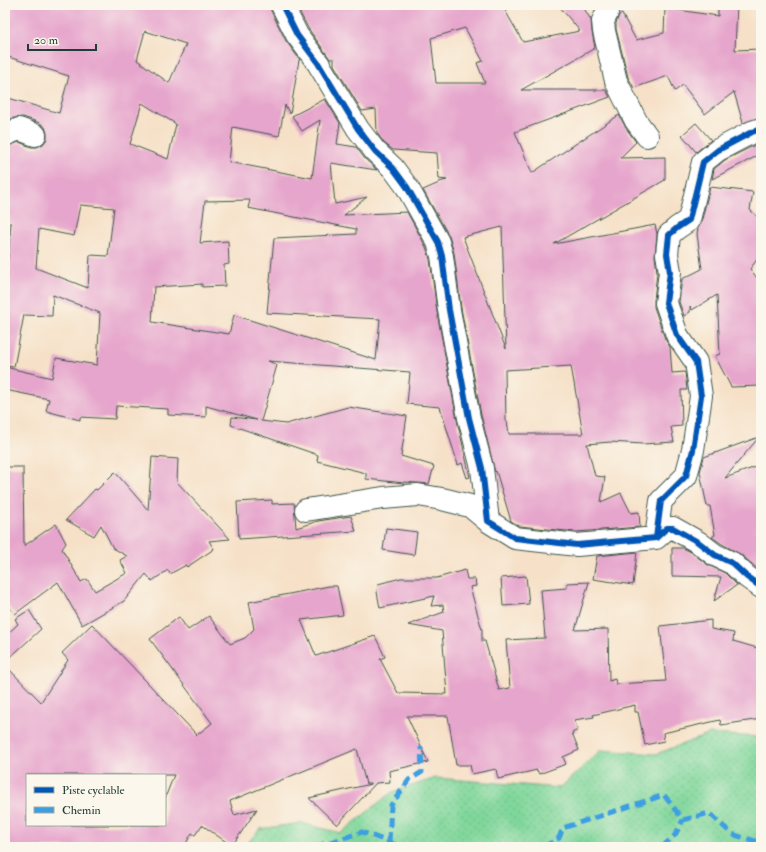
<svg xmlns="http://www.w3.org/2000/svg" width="766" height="852" font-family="'IM FELL Double Pica',serif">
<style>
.grass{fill:url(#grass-dots);stroke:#508a68}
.building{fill:#e6a5cc;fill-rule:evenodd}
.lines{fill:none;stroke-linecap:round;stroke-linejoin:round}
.minor-casing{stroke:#3f564a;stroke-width:24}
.minor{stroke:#fff;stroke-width:22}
.quiet{stroke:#3c9ee2;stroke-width:5;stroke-dasharray:10 5;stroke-linecap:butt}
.cycleway-casing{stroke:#fbf7ec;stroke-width:8}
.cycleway{stroke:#0057b8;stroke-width:6}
</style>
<defs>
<pattern id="grass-dots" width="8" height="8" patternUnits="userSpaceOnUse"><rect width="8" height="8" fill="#80d79b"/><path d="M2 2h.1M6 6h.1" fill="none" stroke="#6eb986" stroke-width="1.8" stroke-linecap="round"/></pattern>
</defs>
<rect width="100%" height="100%" fill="#fbf7ec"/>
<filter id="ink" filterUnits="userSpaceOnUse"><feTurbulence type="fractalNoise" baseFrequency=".025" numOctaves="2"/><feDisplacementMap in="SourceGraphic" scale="8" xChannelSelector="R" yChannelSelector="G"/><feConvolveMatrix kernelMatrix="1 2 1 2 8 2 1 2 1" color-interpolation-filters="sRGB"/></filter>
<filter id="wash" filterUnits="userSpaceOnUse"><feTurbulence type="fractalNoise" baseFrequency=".012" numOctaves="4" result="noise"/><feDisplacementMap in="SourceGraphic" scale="16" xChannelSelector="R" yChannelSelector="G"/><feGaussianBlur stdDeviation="0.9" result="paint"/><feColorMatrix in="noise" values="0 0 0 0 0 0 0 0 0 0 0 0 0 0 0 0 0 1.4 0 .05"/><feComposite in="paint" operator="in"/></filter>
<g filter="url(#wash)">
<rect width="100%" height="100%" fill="#f6e1c8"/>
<path class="grass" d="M710 734 761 737V847H244L260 829 301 823 341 833 392 792 436 778 560 788 601 750 656 754Z"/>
<g id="blocks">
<path class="building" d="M5 5H270L271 11 286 41 300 60H299L290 114 285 105 279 136 233 127 229 162 312 178 320 120 302 131 292 116 325 99 340 123 337 144 356 147 365 159 377 170 331 163 335 204 367 197 344 215 407 212 426 247 430 259 437 312 457 420 470 477 467 478 462 463 458 465 440 407 407 404 410 372 268 361 277 365 261 421 286 424 348 407 407 416 401 456 434 466 429 484 417 483 404 482V483L366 479V473L317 461 318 455 231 425 232 417 257 420 206 406V417L168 415V409L116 406 115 419 80 417V420L46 411 49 399 5 390V367L52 378 56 358 97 365 100 313 53 295 52 316 24 315 14 367 5 366V302L8 272 5 270 8 259 11 223H5V147L19 142 31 147H37L43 144 47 139V133L45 127 40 123 23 117 14 118 5 121V97L59 113 69 76 5 56ZM145 31 186 44 169 83 137 60ZM142 103 176 124 168 159 130 144ZM250 200 248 208 356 229V234L274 238 267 313 380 319 376 360 234 315 229 334 152 322 154 287 202 284V287L225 286 224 265 229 264 228 241 200 243 205 201ZM80 205 114 208 108 256 90 255 88 288 36 268 39 229 74 236Z
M296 5H502L523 42 580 31 558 5H582L591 20 592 32 595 48 521 90H606L610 97 515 132 532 173 619 115 626 128 636 142 620 158 665 157V180L554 244 655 225 657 234 655 256 657 272 654 301V307L665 339 670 347 672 373 685 372 687 390H681L682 426 671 427 674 442 643 444 610 442 587 444 595 476 605 477 601 502 621 493 631 513 639 512 640 527 576 532 519 526 511 521 496 471 495 472 481 415 461 308 454 253 449 236 423 190 439 183V182L447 180 439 179 437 153 393 150 384 143 377 133 376 109 362 111 334 65V59H330L308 28ZM465 28 483 61 477 63 485 83H436L431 38ZM502 227 506 349 463 237ZM571 366 583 434H509L507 421H506L505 370Z
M718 5H737L735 50 761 49V117L743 123 734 92 705 114 683 85 675 91 668 76 634 88 628 77 616 29V23L619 15 622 14 636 40 664 33 665 8 718 16Z
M696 123 711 140 696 152 682 135Z
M761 142V165L757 156 712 179 714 169 725 160Z
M710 187 753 192 750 210 761 220V254L750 269 761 283V386L731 387 715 356 720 354 717 295 692 310 690 306V312L684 316 679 302 682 279 702 269 697 234 698 228 701 223Z
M759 437 725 478 761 465V568L759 570 740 554 722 544 712 537 715 535 710 506H707L700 472 704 457Z
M152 457 178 459 177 482 230 539 209 541 214 549 187 567 186 565 170 574 168 570 152 581 146 574 124 601 82 625 58 582 15 614 5 603V566L8 569 5 467H23L24 546 56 524 66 543 62 549 81 582 87 579 95 591 127 573 120 560 127 556 113 548 101 525 94 536 66 520 95 489 97 490 115 472 148 510Z
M272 500V504L294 503 296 528 318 521 351 516 356 531 239 539 237 502Z
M386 528 417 532 414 555 383 550Z
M672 548H683L691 552 708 565 725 573 737 585 714 601 721 577 672 576Z
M637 552 633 585 593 579 597 556Z
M465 570 467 579H475L476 586 470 587 482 630V641H485L499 690 510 688 506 640 545 638 541 590 567 588V583L589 582 575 630 608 629 609 681 615 679 616 684 666 681 660 626 711 620V629L734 633 733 641 761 649V719L721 725 720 720 663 733 664 741 645 745 638 712H635V705L593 715 594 717 574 720 578 730 572 733 579 750 563 757 566 764 539 774 537 770 498 779 496 769 472 774 470 765H456L448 716H407L428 762 389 771 390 782 376 783 337 825 309 798 371 784H366L357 749 230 801 234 815 257 809 232 846 202 825 195 835 192 833 184 847H5V665L41 702 68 660 62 653 92 624 197 735 212 723 150 639 179 617 188 630 209 616 230 644 245 638 254 629 249 602 329 586H337L343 615 301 620 316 656 375 636 385 657 380 659 398 693 447 694 442 631 408 625 444 612 443 605 431 606 434 596 380 608 377 592 378 584 401 578H437ZM27 775H174L165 798V825H27Z
M526 576 529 604 503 606 501 578Z
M29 610 41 629 5 662V636L18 624 15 619Z"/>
</g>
</g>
<g filter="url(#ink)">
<use href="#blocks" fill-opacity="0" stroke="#3f564a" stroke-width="1"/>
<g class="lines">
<defs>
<path id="minor" d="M282 5 297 35 318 63 358 129 375 151 393 168 407 187 438 242 442 256 449 310 469 418 482 468 488 521 515 538 577 545 656 538 667 528H673L698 542 715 555 732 563 747 577 761 587
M608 5 607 13 603 21 604 31 616 81 636 121 647 136
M5 135 19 129 35 135
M306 510 383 498 418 495 442 499 470 506 488 521
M656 538 661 501 686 476 693 450 701 396 696 362 677 335 666 303 670 272 667 254 669 235 677 228 689 220 703 162 718 150 752 132 761 129"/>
</defs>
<use href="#minor" class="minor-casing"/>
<use href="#minor" class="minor"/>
<path class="quiet" d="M389 842 391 805 409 780 422 772 421 747
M315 847 362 832 402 847
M434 847 449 845 472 847
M544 847 559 838 563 828 664 795 683 820 709 813 732 834 761 843
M662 847 675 835 683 820"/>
<defs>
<path id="cycleway" d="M282 5 297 35 318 63 358 129 375 151 393 168 407 187 438 242 442 256 449 310 469 418 482 468 488 521 515 538 577 545 656 538 667 528H673L698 542 715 555 732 563 747 577 761 587
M656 538 661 501 686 476 693 450 701 396 696 362 677 335 666 303 670 272 667 254 669 235 677 228 689 220 703 162 718 150 752 132 761 129"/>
</defs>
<use href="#cycleway" class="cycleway-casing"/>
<use href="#cycleway" class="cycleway"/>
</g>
</g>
<rect width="766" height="852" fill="none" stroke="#fbf7ec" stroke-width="20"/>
<rect x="26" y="774" width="140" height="52" fill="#fbf7ec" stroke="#a3ada2"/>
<rect x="34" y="787" width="20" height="6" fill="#0057b8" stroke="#a3ada2"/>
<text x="62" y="794" font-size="12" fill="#1f3d34">Piste cyclable</text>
<rect x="34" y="807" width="20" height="6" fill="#3c9ee2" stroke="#a3ada2"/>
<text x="62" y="814" font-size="12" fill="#1f3d34">Chemin</text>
<path d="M28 44v6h68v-6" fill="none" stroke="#1f3d34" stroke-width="2"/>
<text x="34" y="44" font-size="12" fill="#1f3d34" stroke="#fbf7ec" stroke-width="3" paint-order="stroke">20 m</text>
</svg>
